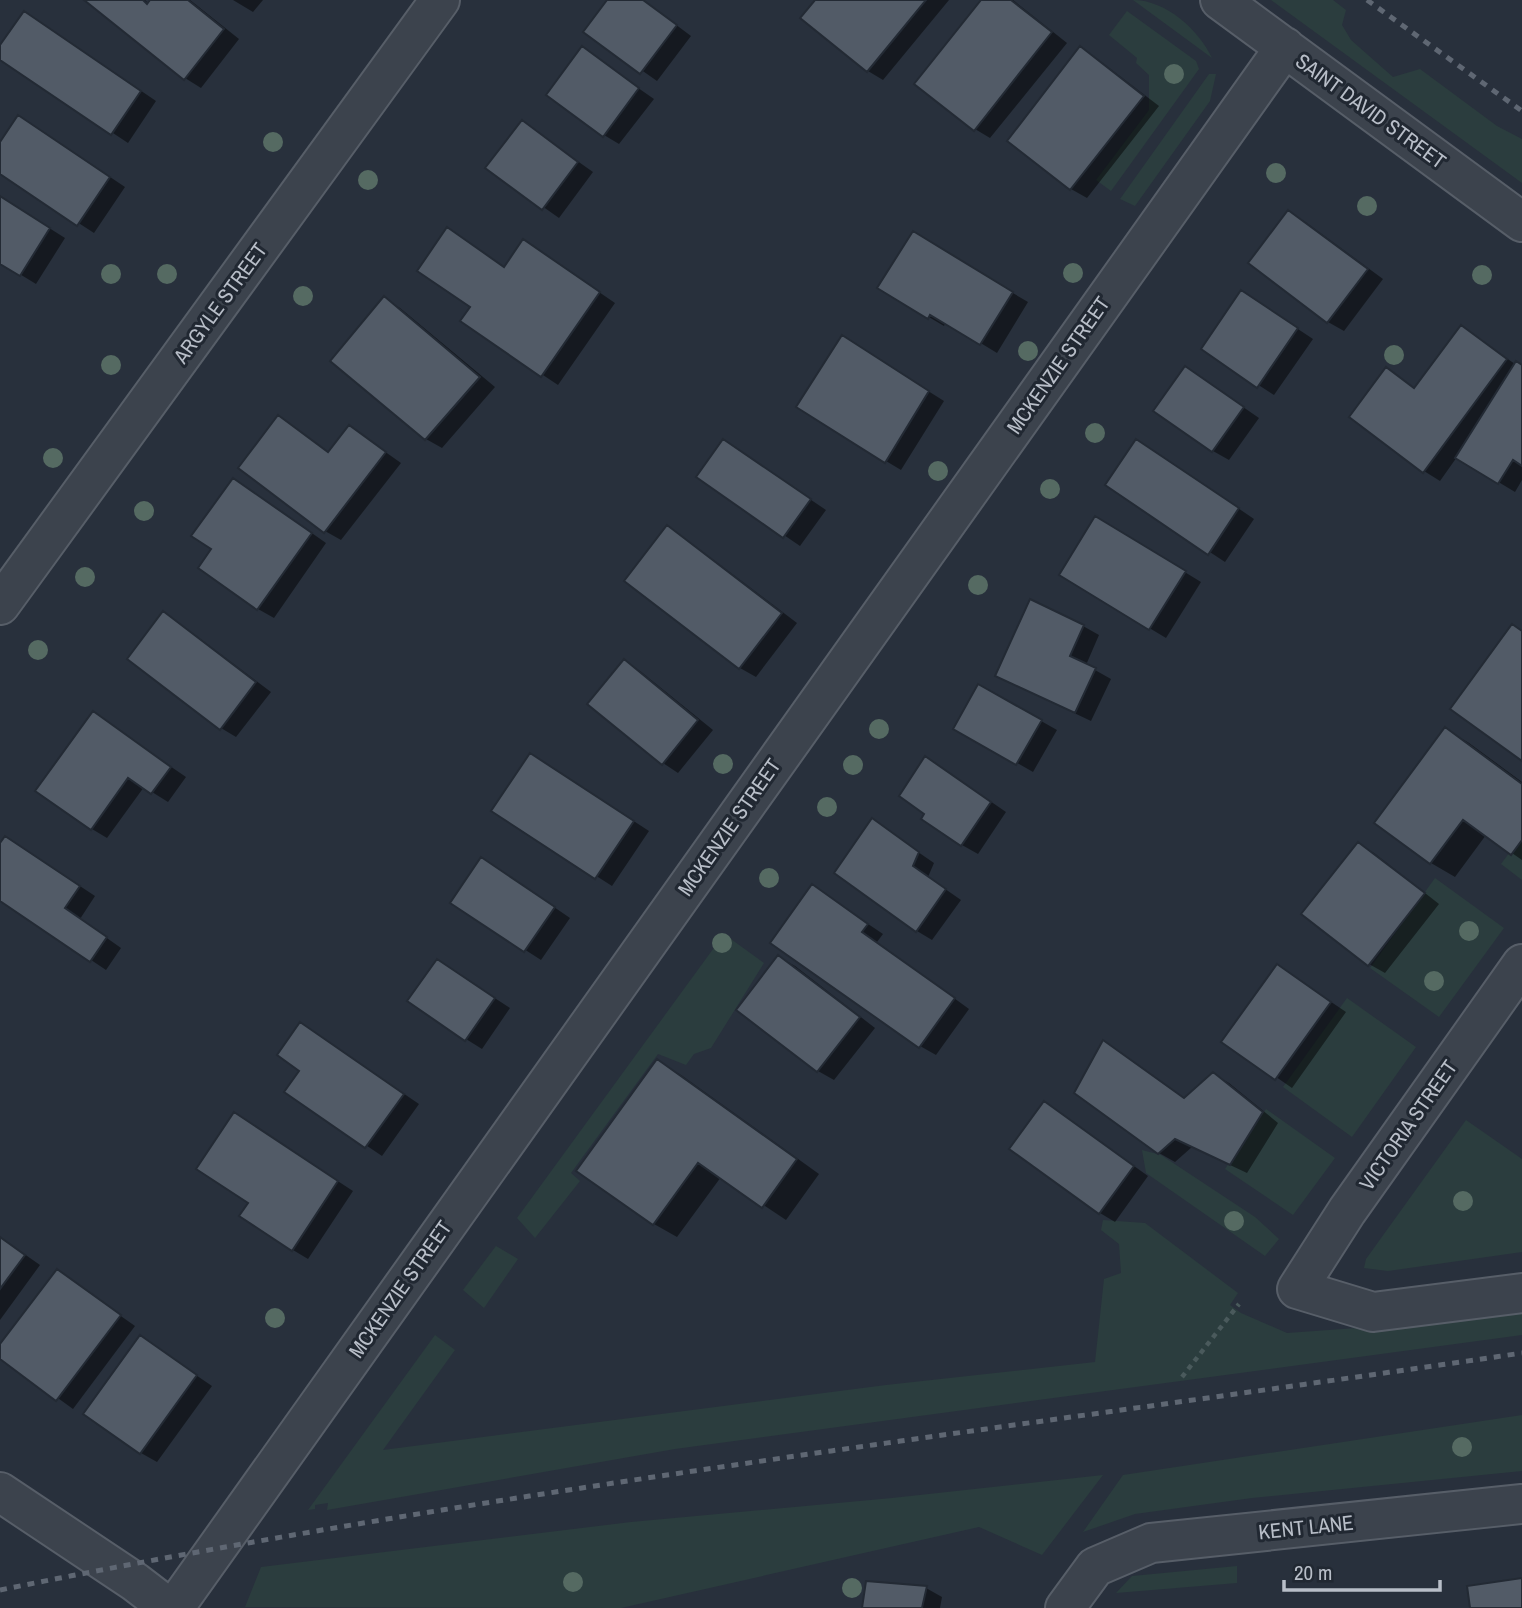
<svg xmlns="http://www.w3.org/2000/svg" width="1522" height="1608" font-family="'Archivo Narrow',sans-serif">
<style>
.green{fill:#2b3d3e}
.shadow{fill:#0007}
.building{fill:#525b67;stroke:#232a34;stroke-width:2}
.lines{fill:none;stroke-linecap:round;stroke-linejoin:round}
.street-casing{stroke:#575e68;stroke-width:42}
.path{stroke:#4a5a5c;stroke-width:4.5;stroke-dasharray:5 5;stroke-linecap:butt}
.street{stroke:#3c434d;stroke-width:38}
.rail{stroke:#5f6773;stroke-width:5;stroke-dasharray:7 7;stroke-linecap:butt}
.tree{fill:#556a62}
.labels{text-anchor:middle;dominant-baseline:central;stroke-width:6;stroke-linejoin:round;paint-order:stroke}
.street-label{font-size:21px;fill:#b8bec8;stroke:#212832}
</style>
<rect width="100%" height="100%" fill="#28303c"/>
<path class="green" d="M1133 0C1166 0 1199 30 1212 58Z
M1271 0H1333L1346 10 1342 25 1351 40 1393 77 1420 69 1497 126 1522 139V183Z
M1127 11 1196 61 1199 69 1111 191 1096 180 1149 110V75L1136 63 1137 58 1109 35Z
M1209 74H1216L1210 101 1135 206 1120 199Z
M1522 836V880L1501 864Z
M1435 878 1504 928 1439 1017 1370 968Z
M724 934 764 963 711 1048 694 1054 686 1065 658 1054 571 1173 580 1181 535 1238 517 1218Z
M1347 998 1416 1047 1352 1137 1283 1087Z
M1266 1109 1335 1158 1293 1215 1225 1169Z
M1466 1120 1522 1159V1252L1388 1271 1364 1268 1366 1259Z
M1142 1150 1161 1155 1255 1217 1279 1239 1265 1256 1146 1173Z
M1103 1220 1145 1223 1238 1293 1230 1305 1241 1313 1287 1333 1454 1321 1522 1312V1335L675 1449 327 1510 328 1503 315 1505V1509L308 1510 435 1335 455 1350 383 1450 886 1385 1095 1362 1104 1279 1121 1273 1119 1244 1101 1230Z
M496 1246 518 1259 484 1308 463 1290Z
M1522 1415V1471L1252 1498 1135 1514 1083 1532 1123 1475Z
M1103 1475 1042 1555 979 1527 621 1608 245 1607 261 1567 631 1522 892 1498Z
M1237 1566V1583L1116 1593 1132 1576Z"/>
<path class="shadow" d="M87 0H145L149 4 152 0H190L239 39 201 88 185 78Z
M233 0H263L253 12Z
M609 0H643L691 36 657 81 586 31Z
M817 0H949L883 80 868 71Z
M983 0H1013L1067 43 990 138 975 129Z
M40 22 156 101 128 143 0 58V49Z
M582 49 654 99 619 144 604 135Z
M1080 49 1096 58 1159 106 1087 198 1071 189 1009 141Z
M522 122 593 172 559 218 488 168Z
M34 126 125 187 94 233 0 172V145Z
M0 197 65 238 36 284 0 262Z
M1289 212 1304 221 1383 279 1344 331 1328 322Z
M913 234 1028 302 997 353 946 322 944 326 880 288Z
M464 239 505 268 539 251 615 303 558 385 462 321 473 306Z
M1242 292 1313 339 1274 395 1203 349Z
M384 299 400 308 495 387 442 448 426 439 332 361Z
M1461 327 1515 364 1522 366V480L1515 492 1457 457 1440 481 1424 471 1386 370 1416 389Z
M858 347 944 401 901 470 886 461Z
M1201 378 1259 418 1229 460 1213 451Z
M279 418 330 453 350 427 401 463 341 540 325 531Z
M724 441 826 510 800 546 699 477Z
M1153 450 1254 519 1225 562 1108 485Z
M249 489 326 543 274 618 258 609 214 549Z
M1111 527 1201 582 1166 638 1061 575Z
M667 528 683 537 797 623 756 677 740 668Z
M163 614 179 623 271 692 236 737 221 728Z
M1083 626 1099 635 1086 665 1111 679 1091 721 1013 684Z
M625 661 640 671 713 730 678 773 663 763Z
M979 686 1057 730 1033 772 956 728Z
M94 714 186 777 168 802 144 787 107 838 92 829Z
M1446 729 1469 743 1522 782V860L1486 835 1455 877 1431 863 1376 823Z
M546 764 649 831 612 886 493 810Z
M942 768 1006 812 978 854 962 845Z
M873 821 934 863 928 877 961 900 932 940 917 931Z
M1358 844 1374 853 1439 904 1385 973 1369 964Z
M0 846 21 847 95 896 80 919 121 948 106 970 0 899Z
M497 868 570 918 541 960 452 903Z
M813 887 883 934 877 942 969 1009 936 1055 920 1046Z
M779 957 795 966 875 1028 834 1080 818 1071 738 1009Z
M438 961 510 1008 482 1049 466 1039Z
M1278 966 1346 1012 1292 1088 1224 1041Z
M316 1034 419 1104 382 1156 287 1092 302 1070Z
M1103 1042 1185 1099 1213 1074 1229 1083 1278 1123 1247 1173 1192 1147 1175 1162 1159 1153Z
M657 1061 681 1075 819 1174 786 1220 721 1177 677 1237 654 1224Z
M1060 1113 1148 1176 1115 1222 1100 1213Z
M250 1124 353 1191 308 1259 293 1250 250 1203Z
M0 1237 40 1265 0 1320Z
M57 1271 135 1326 73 1409 0 1356V1347Z
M140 1337 212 1386 157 1462 141 1453Z
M926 1588 942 1597 940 1608H864Z"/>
<path class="building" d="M84 0H143L147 4 150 0H188L224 29 184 80Z
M607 0H643L677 25 640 74 583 32Z
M815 0H926L867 72 800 18Z
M981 0H1011L1052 32 974 131 914 84Z
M24 11 141 91 111 135 0 60V45Z
M582 46 639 88 603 137 546 95Z
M1080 46 1144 96 1070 190 1007 141Z
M18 115 110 177 77 226 0 174V142Z
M522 120 578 162 542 210 485 168Z
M0 196 50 228 20 276 0 264Z
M1288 210 1368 269 1327 323 1248 263Z
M447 227 504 267 523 239 600 292 541 377 460 321 470 307 417 271Z
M913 231 1013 292 980 345 930 315 928 319 877 288Z
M1241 290 1298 328 1257 388 1201 349Z
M384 296 480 377 425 440 330 361Z
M1461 325 1507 359 1423 473 1349 417 1386 367 1414 388Z
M842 335 929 391 885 463 796 407Z
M1516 361 1522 365V466L1513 460 1498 484 1455 458Z
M1185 366 1244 407 1212 452 1153 411Z
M278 415 328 452 349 425 386 452 324 533 238 468Z
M723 439 811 499 783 538 696 477Z
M1136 439 1239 508 1208 555 1105 485Z
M233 478 312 533 257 610 198 568 211 549 191 536Z
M1095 516 1186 571 1149 630 1059 575Z
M667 525 782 613 739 669 624 581Z
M1030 599 1084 625 1070 656 1096 668 1075 713 995 676Z
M163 611 256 682 220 730 127 659Z
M1512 624 1522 631V761L1450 709Z
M624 659 698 720 662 765 587 704Z
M978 684 1042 720 1016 765 953 729Z
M93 711 171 767 151 794 128 778 91 830 35 791Z
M1445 727 1522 784V840L1511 855 1463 820 1430 864 1374 823Z
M530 753 634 821 595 879 491 811Z
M925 756 991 802 961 846 921 819 924 814 899 796Z
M872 818 919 852 913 866 946 889 916 932 834 873Z
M5 836 80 886 65 908 107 937 90 962 0 901V843Z
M1358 842 1425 893 1368 966 1301 914Z
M481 857 555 907 524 952 450 903Z
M812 884 868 924 862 932 955 998 919 1048 770 943Z
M778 955 860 1017 817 1072 736 1010Z
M437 959 495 998 465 1041 407 1001Z
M1277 964 1331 1002 1275 1080 1221 1042Z
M300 1022 404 1094 365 1148 284 1092 299 1071 277 1055Z
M1103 1040 1184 1098 1213 1072 1263 1112 1230 1165 1175 1139 1158 1154 1074 1093Z
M657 1059 797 1159 762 1208 698 1163 653 1225 576 1171Z
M1044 1101 1134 1166 1099 1214 1009 1149Z
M234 1112 338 1181 292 1251 239 1216 248 1203 196 1169Z
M0 1237 25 1255 0 1289Z
M57 1269 121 1315 56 1401 0 1359V1344Z
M140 1335 197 1375 140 1454 83 1414Z
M1522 1578V1608H1470L1467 1586Z
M866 1581 927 1586 922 1608H862Z"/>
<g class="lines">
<defs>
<path id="street" d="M1220 0 1522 222
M0 605 440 0
M1522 964 1347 1211 1297 1289 1373 1312 1522 1293
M0 1492 135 1582 169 1608
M174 1608 1285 47
M1065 1608 1095 1567 1151 1543 1522 1504"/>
</defs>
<use href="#street" class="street-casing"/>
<path class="path" d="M1182 1377 1239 1304"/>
<use href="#street" class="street"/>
<path class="rail" d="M1367 0 1522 111
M0 1590C503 1488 1014 1428 1522 1353"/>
</g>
<g class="tree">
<circle cx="1174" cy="74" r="10"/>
<circle cx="273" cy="142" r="10"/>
<circle cx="1276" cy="173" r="10"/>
<circle cx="368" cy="180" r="10"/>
<circle cx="1367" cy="206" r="10"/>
<circle cx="1073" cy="273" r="10"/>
<circle cx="111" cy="274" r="10"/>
<circle cx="167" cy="274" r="10"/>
<circle cx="1482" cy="275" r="10"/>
<circle cx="303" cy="296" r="10"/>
<circle cx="1028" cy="351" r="10"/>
<circle cx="1394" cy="355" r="10"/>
<circle cx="111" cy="365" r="10"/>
<circle cx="1095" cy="433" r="10"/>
<circle cx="53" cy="458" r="10"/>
<circle cx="938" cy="471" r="10"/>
<circle cx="1050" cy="489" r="10"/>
<circle cx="144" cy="511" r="10"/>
<circle cx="85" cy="577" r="10"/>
<circle cx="978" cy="585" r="10"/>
<circle cx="38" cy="650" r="10"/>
<circle cx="879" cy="729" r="10"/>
<circle cx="723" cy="764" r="10"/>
<circle cx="853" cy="765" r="10"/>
<circle cx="827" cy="807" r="10"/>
<circle cx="769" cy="878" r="10"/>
<circle cx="1469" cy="931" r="10"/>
<circle cx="722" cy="943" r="10"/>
<circle cx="1434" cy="981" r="10"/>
<circle cx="1463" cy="1201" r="10"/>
<circle cx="1234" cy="1221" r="10"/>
<circle cx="275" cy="1318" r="10"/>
<circle cx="1462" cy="1447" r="10"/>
<circle cx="573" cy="1582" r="10"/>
<circle cx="852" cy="1588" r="10"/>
</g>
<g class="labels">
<g class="street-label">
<text transform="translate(1371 111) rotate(36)">SAINT DAVID STREET</text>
<text transform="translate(220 303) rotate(-54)">ARGYLE STREET</text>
<text transform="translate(1058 365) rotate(-55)">MCKENZIE STREET</text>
<text transform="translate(729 827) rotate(-55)">MCKENZIE STREET</text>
<text transform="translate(1408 1125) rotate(-55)">VICTORIA STREET</text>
<text transform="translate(400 1289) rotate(-55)">MCKENZIE STREET</text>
<text transform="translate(1306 1527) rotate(-6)">KENT LANE</text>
</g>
</g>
<path d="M1284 1580v10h156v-10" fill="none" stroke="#b8bec8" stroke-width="3.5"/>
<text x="1294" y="1580" font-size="21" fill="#b8bec8" stroke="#212832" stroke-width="5" paint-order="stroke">20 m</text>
</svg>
